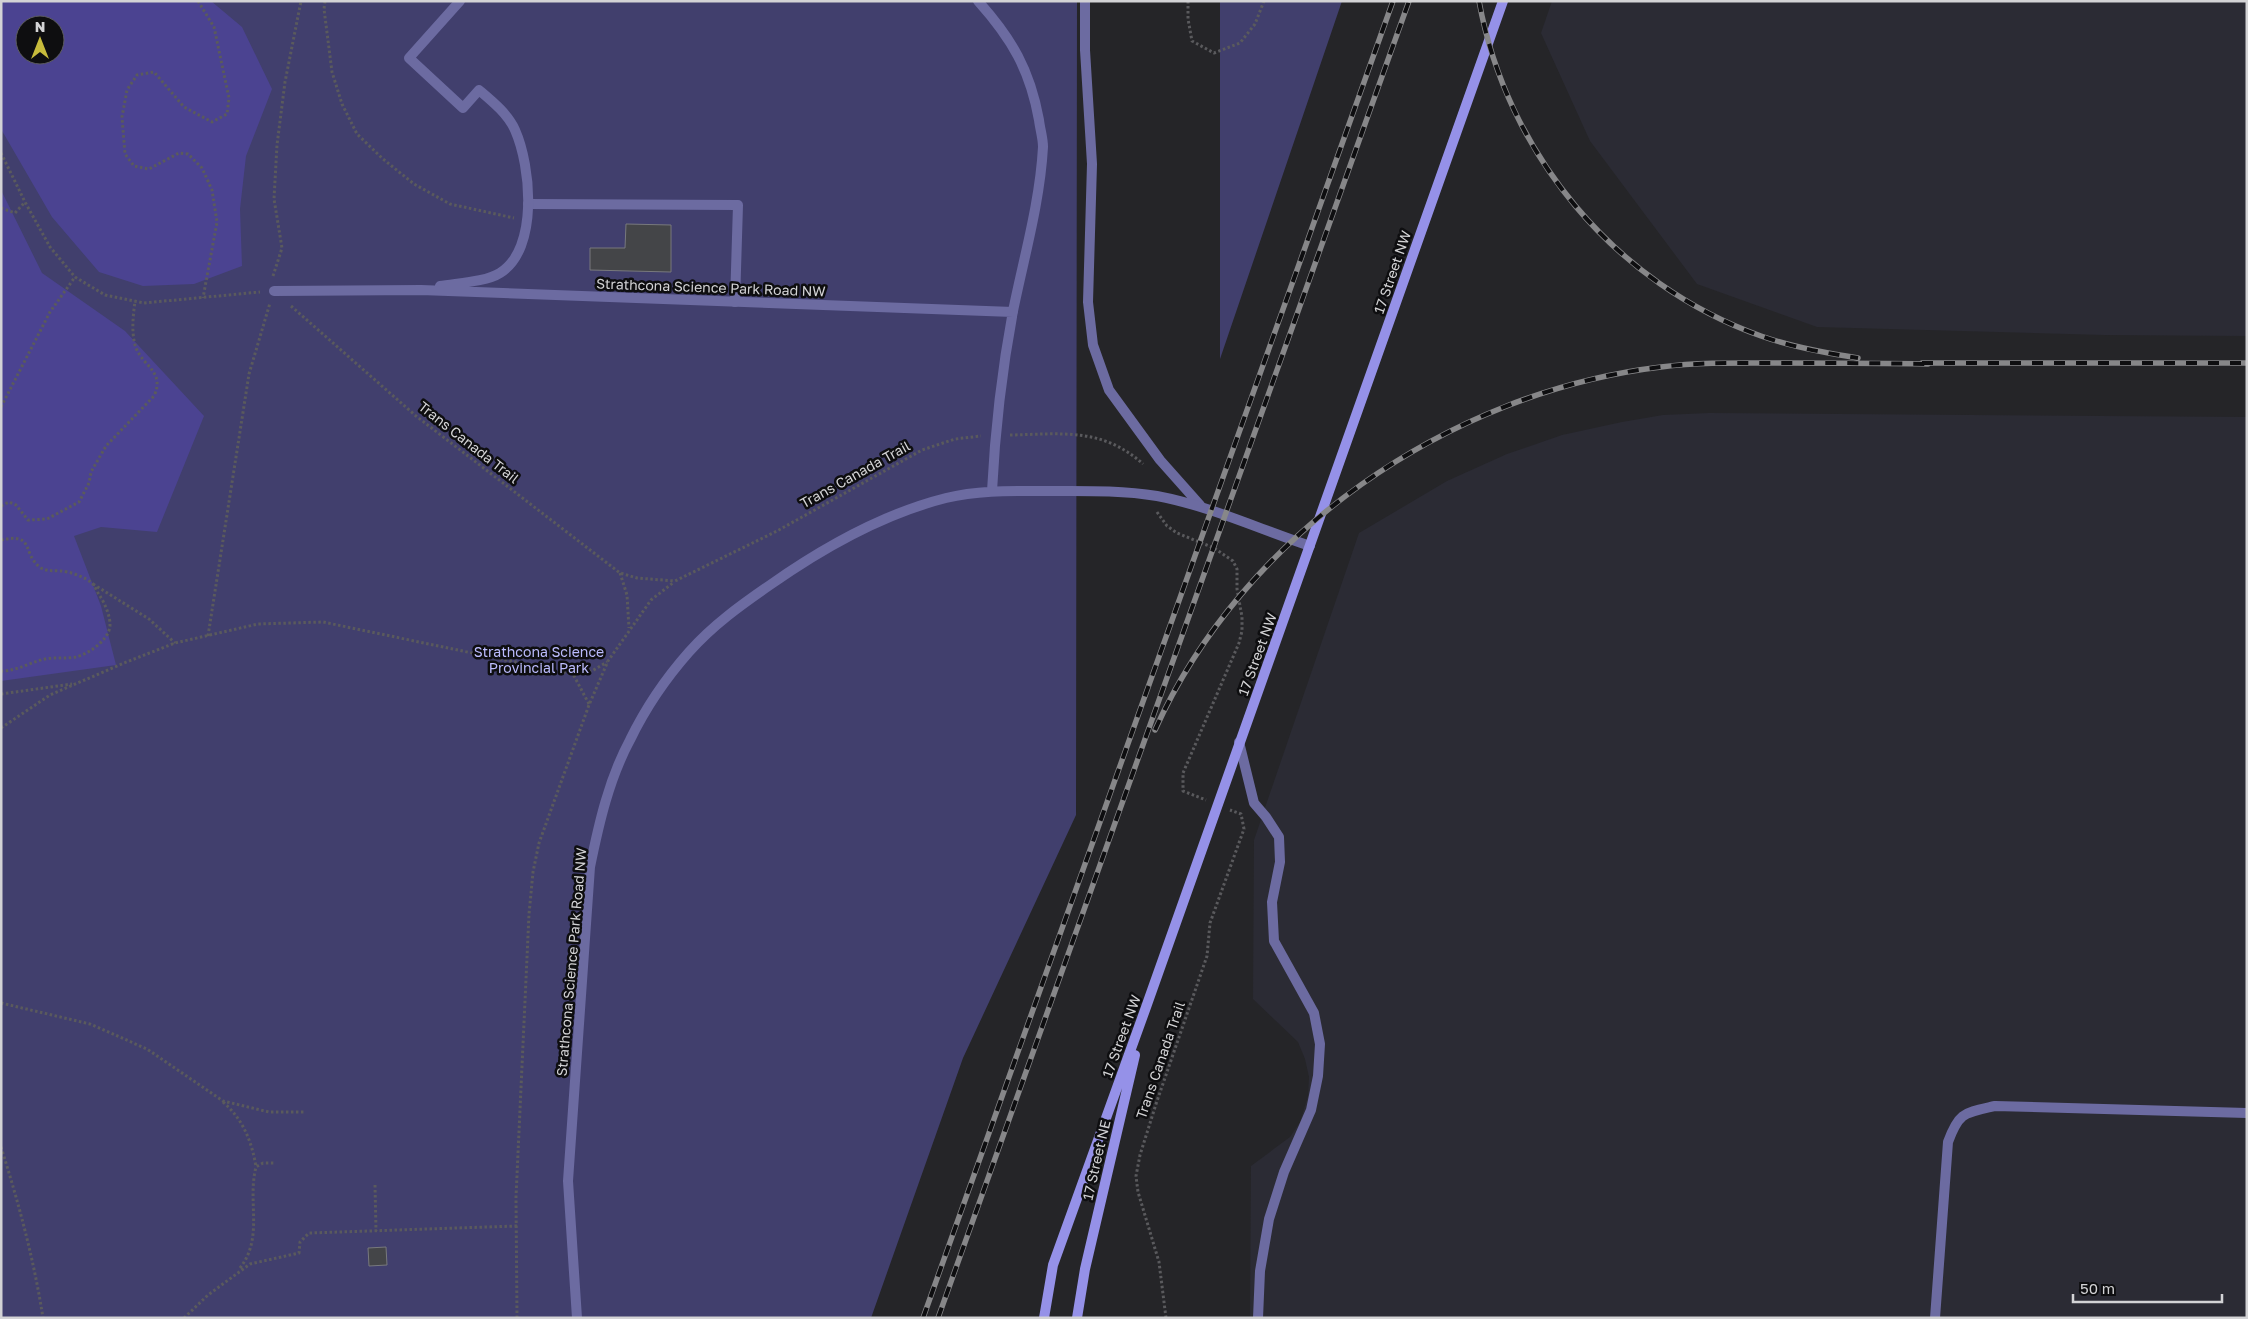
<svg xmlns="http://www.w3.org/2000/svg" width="2248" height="1319" font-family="'Golos Text',sans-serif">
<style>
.built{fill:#2b2b34}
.green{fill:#413f6d;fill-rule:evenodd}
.forest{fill:#4b4391;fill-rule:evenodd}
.building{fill:#444548;stroke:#78797d}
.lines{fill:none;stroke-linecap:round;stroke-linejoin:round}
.path{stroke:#5a5a5d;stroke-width:3;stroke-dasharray:2.5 2.5;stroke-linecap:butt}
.service{stroke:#6c6ba1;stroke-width:10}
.minor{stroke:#6c6ba1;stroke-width:10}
.secondary{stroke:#9591e8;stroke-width:10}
.rail-casing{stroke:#878789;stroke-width:5.5}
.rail{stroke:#0e0e10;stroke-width:4;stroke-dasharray:11;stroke-linecap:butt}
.labels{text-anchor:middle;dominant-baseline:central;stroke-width:5;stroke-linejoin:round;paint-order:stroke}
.street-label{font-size:14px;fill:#d3d3d5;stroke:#0e0e10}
.park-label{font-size:14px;fill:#bcbcfe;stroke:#0e0e10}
</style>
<rect width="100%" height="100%" fill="#252528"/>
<path class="built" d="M1552 1H2247V336L2104 335 1817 327 1697 284 1590 141 1541 33Z
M1709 413 2247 417V1318H1250L1251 1166 1290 1137 1300 1122 1308 1096 1309 1077 1305 1059 1298 1042 1253 999 1254 840 1359 533 1447 481 1507 454 1562 435 1622 422 1663 415Z"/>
<path class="green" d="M1 1H1077L1076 815 963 1058 871 1318H1ZM25 25H55V55H25Z
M1220 1H1342L1220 359Z"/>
<path class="forest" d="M1 1H211L242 27 272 89 246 156 240 209 242 266 194 284 143 286 99 272 52 217 1 129ZM25 25H55V55H25Z
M1 190 42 273 125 331 204 416 157 532 101 527 74 536 101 606 116 665 1 681Z"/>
<path class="building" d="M626 224 671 225V272L590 270V248H625Z
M386 1247 387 1265 369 1266 368 1248Z"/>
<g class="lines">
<path class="path" d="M198 1 214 27 229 98 227 114 212 122 184 107 154 72 137 75 127 90 122 117 125 154 134 166 149 169 179 153 188 154 202 168 212 190 217 222 203 298
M325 1 324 9 332 72 342 104 357 134 383 159 414 184 450 204 514 218
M1188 1V19L1192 41 1214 53 1240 43 1255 24 1264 1
M1 153 25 202 50 247 75 277 105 295 144 303 260 292
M1 208 15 213 25 202
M273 276 282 248 274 199 277 145 285 82 301 1
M291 306 416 416 620 573 637 578 675 581 777 531 922 450 955 439 981 436
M1 407 50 312 75 277
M1010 435C1061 434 1102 427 1143 464
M1 506 9 502 16 505 28 520 47 519 79 502 89 483 91 472 106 446 154 396C165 372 144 367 136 348 131 333 133 317 135 301
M1157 512 1167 526 1177 533 1214 548 1233 561 1237 569V589L1242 617V631L1239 643 1183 773V791L1206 800
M1 540C36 532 21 554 41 568 48 572 53 570 60 571 69 571 85 577 92 583 95 586 97 592 100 596 105 604 110 615 110 625 110 639 89 654 76 657 66 659 55 657 45 659 30 662 18 671 1 671
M620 573 627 595 629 628
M93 584 149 619 175 643
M208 636 249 374 270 303
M1 694 72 684
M589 704 573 674 592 671 607 662
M1 728 50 695 124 663 175 643 258 624 323 622 573 674
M1 1003 90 1024 147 1049 223 1101 269 1112H304
M223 1102C243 1119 252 1142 256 1167
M1 1147C19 1204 34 1260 43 1318
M375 1185 376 1231
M240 1268C264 1237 247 1202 256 1167L263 1163H275
M184 1318 208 1295 250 1264 299 1253 300 1242 309 1233 517 1226
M517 1318 516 1197 529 914 533 872 539 843 589 705 608 661 651 600 674 582
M1166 1318 1159 1262 1138 1192 1136 1176 1140 1155 1156 1104 1207 956 1210 923 1244 829 1241 814 1230 810"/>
<path class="service" d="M1085 1V50L1092 164 1088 302 1093 345 1109 390 1160 460 1200 505
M528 204 738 205 735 302
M1239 742 1254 803 1266 817 1279 837 1280 862 1272 902 1274 941 1314 1013 1320 1044 1318 1076 1311 1110 1284 1172 1269 1219 1260 1271 1258 1318
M1935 1318 1948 1142C1959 1112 1964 1113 1995 1106L2247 1113"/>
<path class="minor" d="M978 1C1012 39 1030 70 1039 120 1040 129 1043 138 1043 147 1040 202 1024 257 1013 311 1002 370 995 431 992 491
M440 286C457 283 486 282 500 273 539 249 531 166 515 130 508 114 492 101 479 90L463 108 409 58 460 1
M274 291 421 290 1013 312
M577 1318 568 1181 590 867C599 823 609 779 630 740 645 709 666 678 689 652 713 625 741 605 770 585 824 547 882 514 946 498 979 490 1013 491 1047 491 1084 491 1121 490 1157 496 1210 506 1259 529 1310 546"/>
<path class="secondary" d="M1044 1318 1053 1265 1145 1010 1503 1
M1077 1318 1085 1269 1135 1055"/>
<defs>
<path id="rail" d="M1479 1C1507 154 1615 284 1761 336 1792 347 1825 353 1858 358
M1922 363H2247
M1155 730C1243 534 1449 392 1661 367 1701 362 1741 363 1781 363 1830 363 1879 363 1928 364
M923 1318 1393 1
M938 1318 1409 1"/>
</defs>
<use href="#rail" class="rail-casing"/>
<use href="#rail" class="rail"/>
</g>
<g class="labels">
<g class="street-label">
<text transform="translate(1392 272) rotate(-71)">17 Street NW</text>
<text transform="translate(711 287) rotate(2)">Strathcona Science Park Road NW</text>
<text transform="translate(469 442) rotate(38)">Trans Canada Trail</text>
<text transform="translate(855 474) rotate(-29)">Trans Canada Trail</text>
<text transform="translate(1257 654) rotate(-70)">17 Street NW</text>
<text transform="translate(571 962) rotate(-85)">Strathcona Science Park Road NW</text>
<text transform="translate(1121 1036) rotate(-70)">17 Street NW</text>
<text transform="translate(1160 1060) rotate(-71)">Trans Canada Trail</text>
<text transform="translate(1096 1160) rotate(-77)">17 Street NE</text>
</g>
<g class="park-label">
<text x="539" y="651">Strathcona Science<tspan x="539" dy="16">Provincial Park</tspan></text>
</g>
</g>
<rect width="2248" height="1319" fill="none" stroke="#d3d3d5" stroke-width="5"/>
<g transform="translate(40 40)"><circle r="24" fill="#0e0e10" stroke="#5d5d5f"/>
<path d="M0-4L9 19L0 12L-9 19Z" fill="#c7bb3c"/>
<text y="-8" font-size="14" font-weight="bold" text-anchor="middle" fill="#d3d3d5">N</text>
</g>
<path d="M2073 1294v8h149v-8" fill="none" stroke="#d3d3d5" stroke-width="2.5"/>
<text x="2080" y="1294" font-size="15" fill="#d3d3d5" stroke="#0e0e10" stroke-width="4" paint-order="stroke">50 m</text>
</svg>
